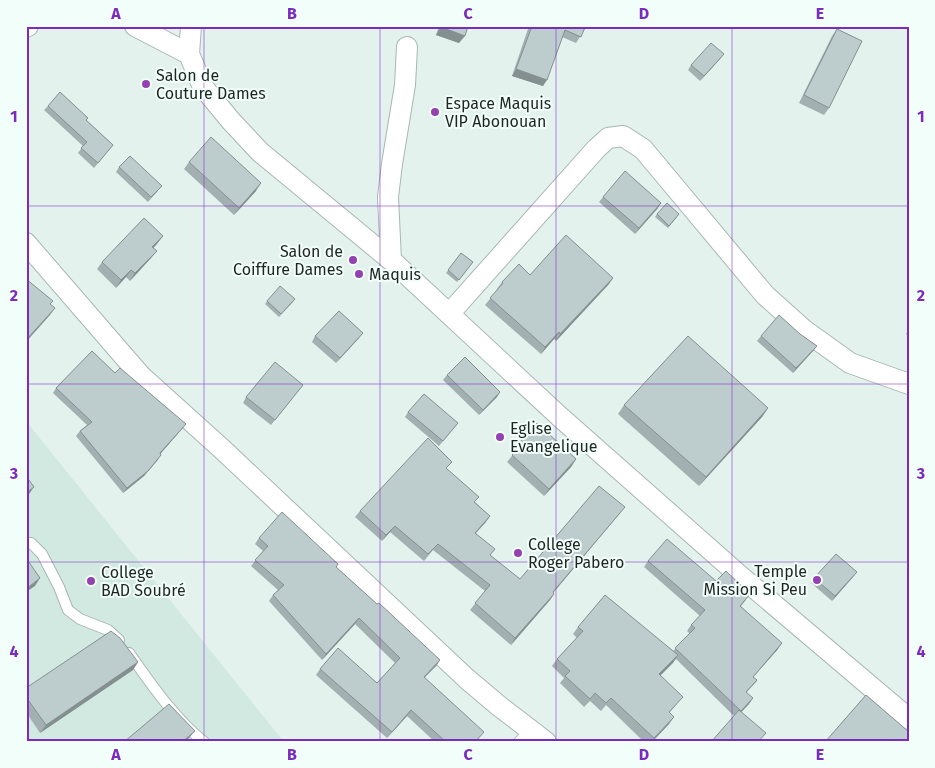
<svg xmlns="http://www.w3.org/2000/svg" width="935" height="768" font-family="'Fira Sans',sans-serif">
<style>
.built{fill:#d1e9e1}
.lines{fill:none;stroke-linecap:round;stroke-linejoin:round}
.lane-casing{stroke:#a8b7b2;stroke-width:12}
.street-casing{stroke:#a8b7b2;stroke-width:22}
.lane{stroke:#fff;stroke-width:10}
.street{stroke:#fff;stroke-width:20}
.wall{fill:#a3b0b1}
.shaded-wall{fill:#849090}
.building{fill:#bdcdce;stroke:#849090}
.grid{fill:none;stroke:#7b2cbf;stroke-width:1;stroke-opacity:0.55}
.poi-dot{fill:#9442b1;stroke:#f2fefa;stroke-width:2}
.labels{text-anchor:middle;dominant-baseline:central;stroke-width:4;stroke-linejoin:round;paint-order:stroke}
.poi-label{font-size:16px;fill:#1f2523;stroke:#f2fefa;text-anchor:start}
.neatline{fill:none;stroke:#7b2cbf;stroke-width:2}
.grid-label{font-size:16px;text-anchor:middle;font-weight:bold;fill:#7b2cbf}
</style>
<rect width="100%" height="100%" fill="#e3f2ed"/>
<path class="built" d="M26 421 284 742H26Z"/>
<g class="lines">
<defs>
<path id="lane" d="M26 543H31L42 554 59 587 68 610 80 619 108 630 119 640
M129 653C151 684 174 718 204 742
M519 742 530 730"/>
<path id="street" d="M135 26 189 54
M191 26 189 54 203 87 231 121 260 152 391 260 559 416 739 575 909 719
M26 27 28 26
M26 243 141 376 222 449 467 679 499 706 546 742
M391 260 388 197 392 164 405 85 407 47
M449 314 596 149 608 138 623 136 643 149 765 295 804 330 850 363 909 384"/>
</defs>
<use href="#lane" class="lane-casing"/>
<use href="#street" class="street-casing"/>
<use href="#lane" class="lane"/>
<use href="#street" class="street"/>
</g>
<path class="wall" d="M439 26H468L459 43 436 35Z
M529 26H587L576 43 562 37 543 86 512 76Z
M837 29 829 108 824 115 799 103 832 36Z
M720 59 700 81 688 70 691 65Z
M48 106 86 120 113 145 94 168 78 153 83 146 44 110Z
M189 162 256 191 234 215 184 169Z
M119 167 158 191 148 202 116 172Z
M603 197 658 208 635 234 599 202Z
M657 214 677 217 668 228 655 217Z
M163 236 153 248 157 251 151 258 130 281 126 277 116 288 97 269 102 262Z
M461 253 473 262 457 282 446 273Z
M530 275 609 284 556 341 554 339 541 354 485 305 498 289H497L502 282Z
M267 301 293 302 279 317 265 304Z
M909 330V337L906 334Z
M800 334 817 346 813 351 793 373 757 341 761 336Z
M315 336 359 338 336 363 312 342Z
M115 373 186 424 160 454 158 460 144 476 123 493 76 436 80 431 87 425 53 393 56 388Z
M447 375 497 397 479 415 443 380Z
M299 390 271 425 243 403 246 397Z
M624 405 768 408 762 417 699 486 618 414Z
M408 412 458 423 439 446 405 417Z
M520 442 576 459 571 467 544 496 507 462 516 451 514 450Z
M447 469 475 502 490 516 485 523 476 533 490 556 520 579 620 513 553 593 554 594 550 600 511 645 470 610 485 591 433 550 424 561 390 532 382 541 355 517 360 511Z
M259 538 336 567 440 660 436 666 424 678 479 738 476 742H435L407 716 387 738 316 675 320 669 377 683 395 663 355 624 322 660 269 601 273 595 278 590 251 566 263 551 255 544Z
M648 561 716 581 746 600 741 606 778 649 753 677 757 681 747 692 749 704 734 716 676 659 660 675 677 704 670 712 669 724 652 742H644L606 705 601 711 590 701 584 707 560 683 564 678 552 666 557 659 577 638 573 634 578 627 673 651 690 634 687 631 691 625 700 616 644 567Z
M853 577 832 601 811 583 814 578Z
M138 662 133 670 40 733 26 712V688Z"/>
<path class="shaded-wall" d="M360 26H369L367 29Z
M441 27 465 36 459 43 436 35Z
M724 54 720 59 700 81 704 76Z
M516 69 547 80 543 86 512 76Z
M261 183 256 191 234 215 239 208Z
M661 203 658 208 635 234 639 228Z
M163 236 157 244 147 255 152 247Z
M157 251 151 258 130 281 135 273Z
M131 270 126 277 116 288 121 280Z
M613 278 609 284 556 341 560 334Z
M55 308 50 315 26 342V340Z
M559 332 554 339 541 354 545 347Z
M363 333 359 338 336 363 340 358Z
M817 346 813 351 793 373 796 368Z
M500 392 497 397 479 415 483 410Z
M768 408 762 417 699 486 706 477Z
M186 424 182 429 156 459 160 453Z
M161 455 144 476 123 493 127 488Z
M576 459 571 467 544 496 549 489Z
M34 487 29 494 26 496V493Z
M625 507 620 513 548 599 553 592Z
M490 516 485 523 470 539 475 533Z
M395 526 390 532 382 541 386 535Z
M857 572 853 577 832 601 835 596Z
M40 578 35 586 26 592V589Z
M554 594 550 600 511 645 515 638Z
M359 618 355 624 322 660 326 654Z
M782 643 778 649 748 683 753 677Z
M678 655 673 663 654 682 659 674Z
M440 660 436 666 419 683 424 677Z
M138 662 133 670 40 733 46 725Z
M753 698 749 704 736 718 740 711Z
M411 710 407 716 387 738 392 732Z
M674 717 669 724 652 742H651Z
M195 731 189 738 185 742H182Z"/>
<path class="building" d="M442 26H468L465 36 441 27Z
M532 26H587V27H585L581 37 565 30 547 80 516 69Z
M837 29 862 41 829 108 804 95Z
M711 43 724 54 704 76 691 65Z
M60 92 88 118 86 120 113 145 98 163 81 148 87 142 48 106Z
M211 137 261 183 239 208 189 162Z
M130 156 162 186 151 197 119 167Z
M625 171 661 203 639 228 603 197Z
M667 203 679 214 669 226 657 214Z
M144 218 163 236 152 247 157 251 135 273 131 270 121 280 102 262Z
M566 235 613 278 560 334 559 332 545 347 490 298 503 283 502 282 519 264 530 275Z
M461 253 473 262 459 280 448 270Z
M26 279 53 301 50 304 55 308 26 340Z
M280 286 295 299 281 314 267 301Z
M339 311 363 333 340 358 315 336Z
M779 315 800 334 817 346 796 368 761 336Z
M688 336 768 408 706 477 624 405Z
M92 351 115 373 120 368 186 424 160 453 161 455 148 471 127 488 80 431 92 422 56 388Z
M465 357 500 392 483 410 447 375Z
M275 362 303 385 275 420 246 397Z
M424 394 458 423 443 441 408 412Z
M537 423 576 459 549 489 512 455 522 444 520 442Z
M428 438 452 462 446 468 479 497 474 502 490 516 475 533 495 549 490 555 520 579 599 486 625 507 553 592 554 594 515 638 475 603 490 585 438 544 428 554 395 526 386 535 360 511Z
M26 476 34 487 26 493Z
M282 512 338 564 336 567 377 604 379 603 440 660 424 677 484 732 475 742H446L411 710 392 732 320 669 338 648 377 683 400 658 359 618 326 654 273 595 284 585 255 560 268 546 259 538Z
M667 539 716 581 726 571 750 594 740 606 782 643 753 677 757 680 746 692 753 698 741 711 675 648 695 628 691 625 705 610 648 561Z
M836 554 857 572 835 596 814 578Z
M26 558 40 578 26 589Z
M605 595 678 655 659 674 683 697 669 712 674 717 654 738 611 698 606 703 595 693 590 699 565 676 570 671 557 659 583 631 578 627Z
M111 631 120 638 138 662 46 725 26 697V688Z
M866 695 909 732V742H825Z
M169 704 195 731 182 742H124Z
M739 710 766 733 758 742H711Z"/>
<path class="grid" d="M204 26V742M380 26V742M556 26V742M732 26V742M26 206H909M26 384H909M26 562H909"/>
<g class="poi-dot">
<circle cx="146" cy="84" r="5"/>
<circle cx="435" cy="112" r="5"/>
<circle cx="353" cy="260" r="5"/>
<circle cx="359" cy="274" r="5"/>
<circle cx="500" cy="437" r="5"/>
<circle cx="518" cy="553" r="5"/>
<circle cx="817" cy="580" r="5"/>
<circle cx="91" cy="581" r="5"/>
</g>
<g class="labels">
<g class="poi-label">
<text x="156" y="75">Salon de<tspan x="156" dy="18">Couture Dames</tspan></text>
<text x="445" y="103">Espace Maquis<tspan x="445" dy="18">VIP Abonouan</tspan></text>
<text x="343" y="251" text-anchor="end">Salon de<tspan x="343" dy="18">Coiffure Dames</tspan></text>
<text x="369" y="274">Maquis</text>
<text x="510" y="428">Eglise<tspan x="510" dy="18">Evangelique</tspan></text>
<text x="528" y="544">College<tspan x="528" dy="18">Roger Pabero</tspan></text>
<text x="807" y="571" text-anchor="end">Temple<tspan x="807" dy="18">Mission Si Peu</tspan></text>
<text x="101" y="572">College<tspan x="101" dy="18">BAD Soubré</tspan></text>
</g>
</g>
<rect width="935" height="768" fill="none" stroke="#f2fefa" stroke-width="55"/>
<rect x="28" y="28" width="880" height="712" class="neatline"/>
<g class="grid-label">
<text x="116" y="19">A</text>
<text x="292" y="19">B</text>
<text x="468" y="19">C</text>
<text x="644" y="19">D</text>
<text x="820" y="19">E</text>
<text x="14" y="122">1</text>
<text x="921" y="122">1</text>
<text x="14" y="301">2</text>
<text x="921" y="301">2</text>
<text x="14" y="479">3</text>
<text x="921" y="479">3</text>
<text x="14" y="657">4</text>
<text x="921" y="657">4</text>
<text x="116" y="760">A</text>
<text x="292" y="760">B</text>
<text x="468" y="760">C</text>
<text x="644" y="760">D</text>
<text x="820" y="760">E</text>
</g>
</svg>
